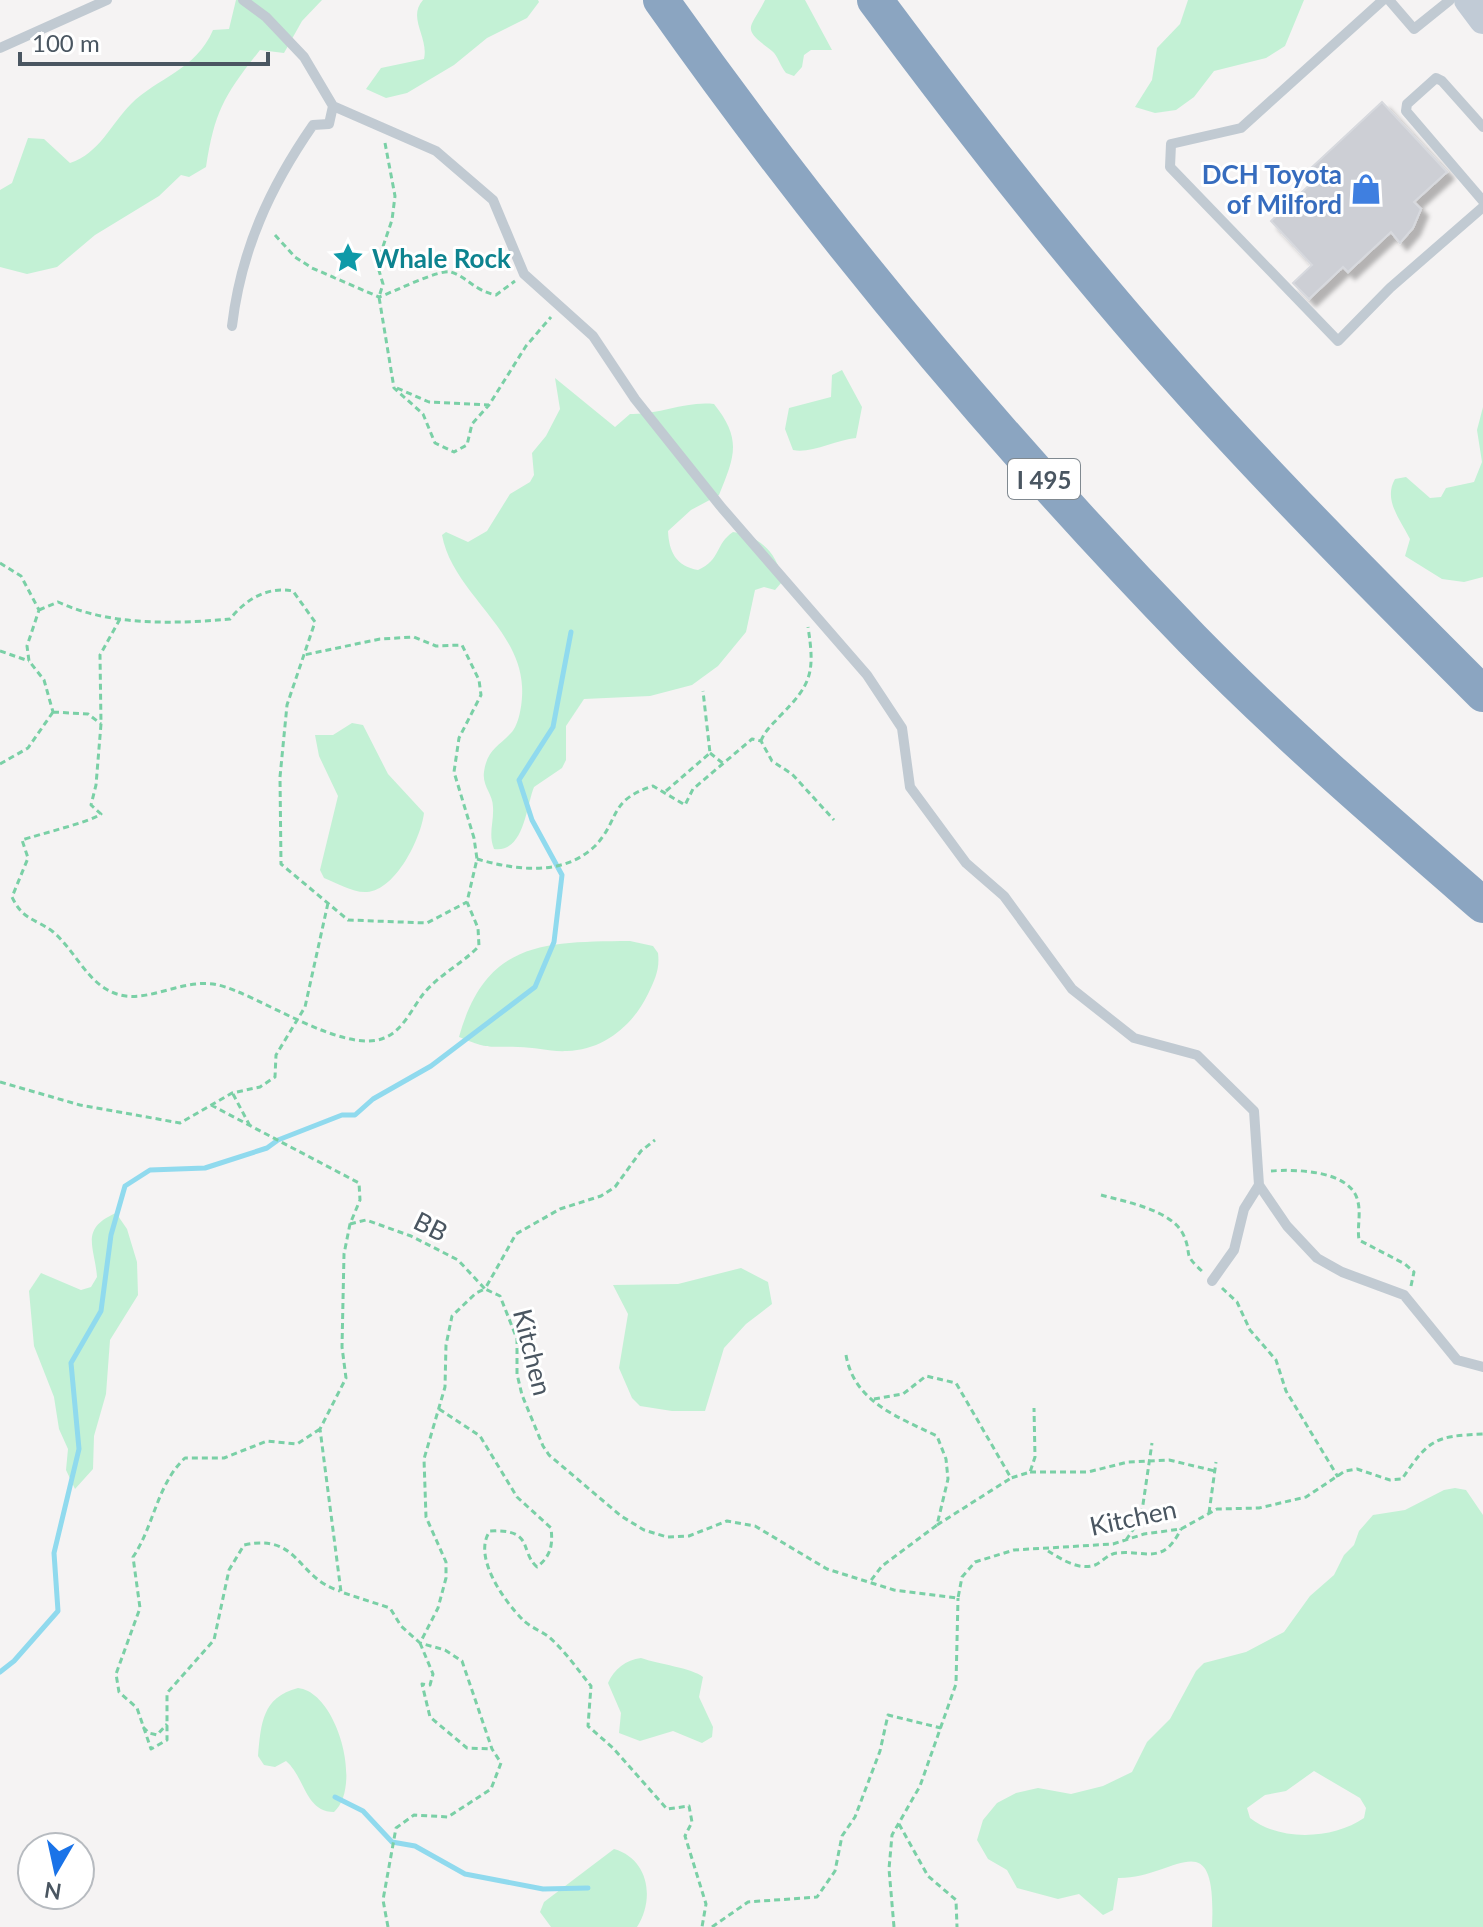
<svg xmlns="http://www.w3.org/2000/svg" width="1483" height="1927" font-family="Lato,sans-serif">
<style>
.green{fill:#c3f1d5;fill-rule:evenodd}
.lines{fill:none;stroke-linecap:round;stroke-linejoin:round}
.stream{stroke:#90daee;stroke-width:5}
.building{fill:#cdcfd5;stroke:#d7d9de;stroke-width:2;filter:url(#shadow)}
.path{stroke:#7ad0a6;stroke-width:3;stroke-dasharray:6 4;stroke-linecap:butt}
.service{stroke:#c1cad2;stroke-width:10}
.secondary{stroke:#c1cbd6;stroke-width:28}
.motorway{stroke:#8ba5c1;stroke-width:36}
.labels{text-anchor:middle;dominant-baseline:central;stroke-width:6;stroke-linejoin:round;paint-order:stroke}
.shield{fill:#fff;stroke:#808990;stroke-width:2}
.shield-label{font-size:24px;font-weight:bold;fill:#4a5661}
.shop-label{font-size:26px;font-weight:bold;fill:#366cbe;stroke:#fff;text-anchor:end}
.culture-label{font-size:26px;font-weight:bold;fill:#0d838f;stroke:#fff;text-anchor:start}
.street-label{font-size:26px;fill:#4a5661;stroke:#fff}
</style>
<defs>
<filter id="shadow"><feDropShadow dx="7" dy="7" stdDeviation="2" flood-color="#0004"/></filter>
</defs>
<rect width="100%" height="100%" fill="#f5f3f3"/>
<path class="green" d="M236 0H322L302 21 284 53 260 50C224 96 215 110 206 167L189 177 181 175 159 196 95 235 57 267 27 274 0 267V190L12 183 28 138 44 139 70 163C100 153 110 125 131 104 157 78 196 70 213 30L229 29Z
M423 0H538L539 2 527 18 487 38 454 65 407 93 386 98 366 89 381 68 424 59C429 37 407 18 423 0Z
M765 0H805L832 50H811L804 55 802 67 794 76 786 73C780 66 778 56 772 51 740 27 750 30 765 0Z
M1188 0H1304L1285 46 1266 58 1214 71 1194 97 1176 110 1155 113 1135 107 1152 80 1157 48 1180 24Z
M842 370 862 407 856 438C836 440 810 454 793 450L785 429 789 408 831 397 832 375Z
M555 378 615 427 630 414C660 415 684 401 714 404 742 439 735 456 719 495L691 510 668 531C669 552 676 566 698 570 721 560 715 544 733 532 760 536 779 554 782 582L775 590 764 587 755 590 746 632 718 666 692 685 650 696 584 699 566 726V760L562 768 534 787C526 807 524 853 494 849 488 834 494 823 493 807 493 794 482 786 484 772 487 750 498 747 511 733 520 724 523 699 522 686 519 627 452 591 442 535L446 532 468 542 487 531 510 494 530 482 534 475 532 453 546 436 560 409Z
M1483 407V577L1464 582 1442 579 1405 556 1410 539C1400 519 1383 500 1395 479L1406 477 1430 498 1441 497 1446 488 1474 482 1482 462 1477 430Z
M352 723 363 725 388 774 424 813C421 838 396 890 367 892 353 893 337 883 324 878L320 870 338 796 319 756 315 735H333Z
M630 941 653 946 658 953C660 969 655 979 648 994 633 1025 604 1050 567 1051 550 1052 535 1047 518 1047 487 1046 490 1050 459 1037 486 940 545 942 630 941Z
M116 1213 127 1229 137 1262 138 1295 110 1340 106 1394 94 1436 93 1469 75 1489 66 1470 68 1449 59 1429 54 1397 34 1346 29 1291 41 1273 81 1290 91 1287 97 1277C95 1247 79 1229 116 1213Z
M741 1268 768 1282 772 1304 746 1324 724 1348 705 1411H672L640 1406 632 1398 619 1368 628 1314 613 1285 678 1284Z
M1455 1488 1466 1490 1483 1515V1927H1212C1217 1817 1175 1879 1118 1878L1113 1910 1103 1915 1079 1894 1058 1899 1017 1888 1007 1870 988 1859 977 1840 983 1820 997 1803 1016 1793 1038 1788 1071 1794 1103 1786 1132 1772 1147 1742 1170 1719 1196 1671 1204 1663 1246 1652 1284 1632 1310 1596 1334 1575 1344 1555 1354 1545 1359 1531 1373 1515 1405 1510 1444 1490ZM1314 1771 1360 1798 1366 1808 1364 1818C1334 1839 1280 1842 1250 1818L1247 1808 1265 1795 1286 1791Z
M641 1658C658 1664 692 1668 703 1677L699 1697 713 1727 712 1737 702 1743 673 1731 640 1741 619 1733 621 1713 608 1683C614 1669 626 1660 641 1658Z
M298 1688C337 1692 363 1786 334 1812 305 1812 305 1777 286 1761L275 1767 264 1765 258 1756C261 1724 262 1697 298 1688Z
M614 1849C649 1859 655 1899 637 1927H551L540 1912 544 1902Z"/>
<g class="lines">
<path class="stream" d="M0 1672 14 1661 58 1611 54 1553 79 1449 71 1363 101 1311 111 1235 125 1186 150 1170 205 1168 267 1148 278 1140 342 1115H355L373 1099 431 1066 535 987 554 942 562 875 532 820 519 780 553 727 571 632
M335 1797 363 1811 392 1842 415 1846 465 1874 543 1889 588 1888"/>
</g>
<path class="building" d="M1382 102 1447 172 1414 202 1421 209 1413 228 1400 243 1391 232 1348 272 1343 267 1309 299 1293 283 1312 265 1271 221 1318 177 1310 169Z"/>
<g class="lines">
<path class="path" d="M385 143 395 196 392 220 377 264 383 284 379 297 394 388 423 414 435 443 454 452 467 445 472 424 489 405
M275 235 295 257 312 268 379 297C396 291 439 269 451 272 469 278 473 290 496 295L515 281
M397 388 429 402 489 405 526 346 551 317
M0 563 21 576 39 610 27 646 29 661 44 680 53 712
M39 610 58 602C110 626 174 624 230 619 246 599 268 586 293 591L315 622 287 705 280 777 281 864 348 920 427 923 467 902
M120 619 100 655 101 724 96 785 91 805 101 814C90 822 40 834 22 840L28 858 12 897C23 920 32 917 52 931 72 947 84 976 106 989 141 1011 179 976 218 985 258 994 343 1055 384 1038 403 1031 412 1008 424 993 440 974 462 964 479 946L478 928 467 902 477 859 474 838 454 772 459 738 481 695 479 680 462 645 436 646 414 637 380 639 304 655
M0 651 29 661
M53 712 88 714 101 724
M761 741C765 730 773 724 780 716 812 684 815 672 808 627
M710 753 725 765
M0 764 28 748 53 712
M666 791 710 753 703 691
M477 859C515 870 563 877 595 846 620 820 608 800 653 786L685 805 693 789 752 739 761 741 772 761 792 774 834 820
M0 1082 80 1105 180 1123 232 1093 260 1087 275 1077 276 1055 305 1007 328 903
M233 1094 250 1126
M211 1105 359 1183 360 1200 350 1224 344 1254 342 1347 346 1378 320 1429 341 1592 390 1608 401 1626 420 1643 438 1608 446 1578V1562L426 1517 424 1459 445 1387 446 1345 452 1316 476 1293 485 1289 500 1296 517 1339V1374L522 1395 543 1446 549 1455 621 1516 644 1530 667 1537 689 1536 727 1521 755 1526 827 1569 894 1590 958 1598 962 1577 975 1562 1014 1550 1113 1544 1144 1534 1181 1529 1217 1509 1259 1508 1306 1497 1345 1471 1357 1469 1390 1480 1402 1479C1429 1439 1435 1436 1483 1434
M1271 1171C1295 1169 1352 1170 1358 1202 1361 1215 1357 1227 1359 1240L1405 1264 1414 1272 1411 1286
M1101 1195C1126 1202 1173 1210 1184 1236 1193 1258 1181 1252 1204 1273
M350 1224 366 1220 411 1236 458 1260 485 1289 516 1234 560 1209 601 1196 615 1187 641 1151 655 1140
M1222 1288 1237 1302 1250 1330 1276 1360 1286 1391 1338 1477
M846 1355C854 1402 898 1417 937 1436L946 1459 948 1479 937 1525 882 1566 869 1583
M874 1399 903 1394 926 1376 956 1383 1011 1478 1030 1472 1035 1457 1034 1408
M439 1409 480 1436 517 1497 551 1528C553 1545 551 1556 537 1567 519 1551 535 1529 490 1531 472 1556 504 1601 523 1620 530 1627 541 1631 549 1637 565 1651 578 1670 591 1686L588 1726 613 1748 667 1809 689 1806 692 1822 685 1836 706 1904 702 1927
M320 1429 297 1444 267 1441 224 1458H185C157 1484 154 1526 133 1557L140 1608 116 1674 119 1692 137 1708 151 1749 167 1740V1693L214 1640 229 1570 244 1545C300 1533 296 1578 340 1591
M1030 1472H1088L1128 1462 1169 1460 1215 1471
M1209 1513 1216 1462
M937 1525 1011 1478
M1126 1540 1141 1518 1152 1443
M1048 1551C1061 1559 1079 1571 1095 1565 1102 1562 1108 1554 1117 1553 1146 1550 1163 1566 1181 1529
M420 1643 433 1674 430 1685 422 1684 430 1717 467 1748 492 1749
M143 1727 149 1733 157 1735 167 1724
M899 1824 928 1876 956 1900 957 1927
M388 1927 383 1900 396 1828 414 1815 448 1817 491 1789 501 1763 492 1749 462 1661 445 1650 420 1643
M712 1927 748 1902 817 1897 835 1871 842 1836 855 1817 880 1751 888 1715 941 1728
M894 1927 889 1869 892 1835 920 1786 956 1684 958 1598"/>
<path class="service" d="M243 0 266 17 304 57 333 106 436 151 493 200 524 274 593 336 635 399 722 508 867 675 902 728 910 787 966 863 1004 896 1072 989 1134 1038 1197 1055 1254 1111 1259 1185 1287 1226 1317 1258 1342 1272 1404 1295 1457 1360 1483 1367
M1383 0 1241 128 1171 144 1170 167 1338 341 1390 288 1483 207
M1389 0 1414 29 1450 0
M0 48 107 0
M1483 127 1442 81 1436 78 1407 104 1406 111 1483 201
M232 326C241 250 270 187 313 125L329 124 333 106
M1212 1281 1234 1250 1244 1209 1259 1185"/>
<path class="secondary" d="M1468 0 1483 20"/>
<path class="motorway" d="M661 0C821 227 999 440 1192 639 1284 733 1384 819 1483 905
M875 0C988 152 1107 303 1237 442 1317 528 1400 611 1483 694"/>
</g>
<defs>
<symbol id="shop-bare" viewBox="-9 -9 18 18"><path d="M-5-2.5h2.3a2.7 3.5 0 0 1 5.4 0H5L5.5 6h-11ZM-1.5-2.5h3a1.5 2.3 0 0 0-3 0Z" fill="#3f7fe0" stroke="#fff" stroke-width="2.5" paint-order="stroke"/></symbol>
<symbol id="sight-bare" viewBox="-9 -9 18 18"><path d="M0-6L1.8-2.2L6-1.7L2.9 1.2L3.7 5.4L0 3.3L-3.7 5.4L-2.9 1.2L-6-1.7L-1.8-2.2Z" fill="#0f9aa8" stroke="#fff" stroke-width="2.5" paint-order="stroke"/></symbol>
</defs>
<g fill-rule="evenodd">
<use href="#shop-bare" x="1344" y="167" width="44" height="44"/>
<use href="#sight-bare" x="326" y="236" width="44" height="44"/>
</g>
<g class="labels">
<rect class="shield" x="1008" y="459" width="72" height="40" rx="6"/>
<g class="shield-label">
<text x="1044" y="479">I 495</text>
</g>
<g class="shop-label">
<text x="1342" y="174">DCH Toyota<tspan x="1342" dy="30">of Milford</tspan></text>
</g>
<g class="culture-label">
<text x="372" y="258">Whale Rock</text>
</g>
<g class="street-label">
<text transform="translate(431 1226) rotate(26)">BB</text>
<text transform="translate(533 1352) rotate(76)">Kitchen</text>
<text transform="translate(1133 1517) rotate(-12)">Kitchen</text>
</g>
</g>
<g transform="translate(56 1871) rotate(189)"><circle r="38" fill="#ffffff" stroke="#b7bbc0" stroke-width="2"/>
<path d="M0-6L14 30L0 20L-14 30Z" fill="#1a73e8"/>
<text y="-12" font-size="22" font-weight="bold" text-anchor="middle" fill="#4a5661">N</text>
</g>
<path d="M20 52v12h248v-12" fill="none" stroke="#4a5661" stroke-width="4"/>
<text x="32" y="52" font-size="24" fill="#4a5661" stroke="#ffffff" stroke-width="6" paint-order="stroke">100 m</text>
</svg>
